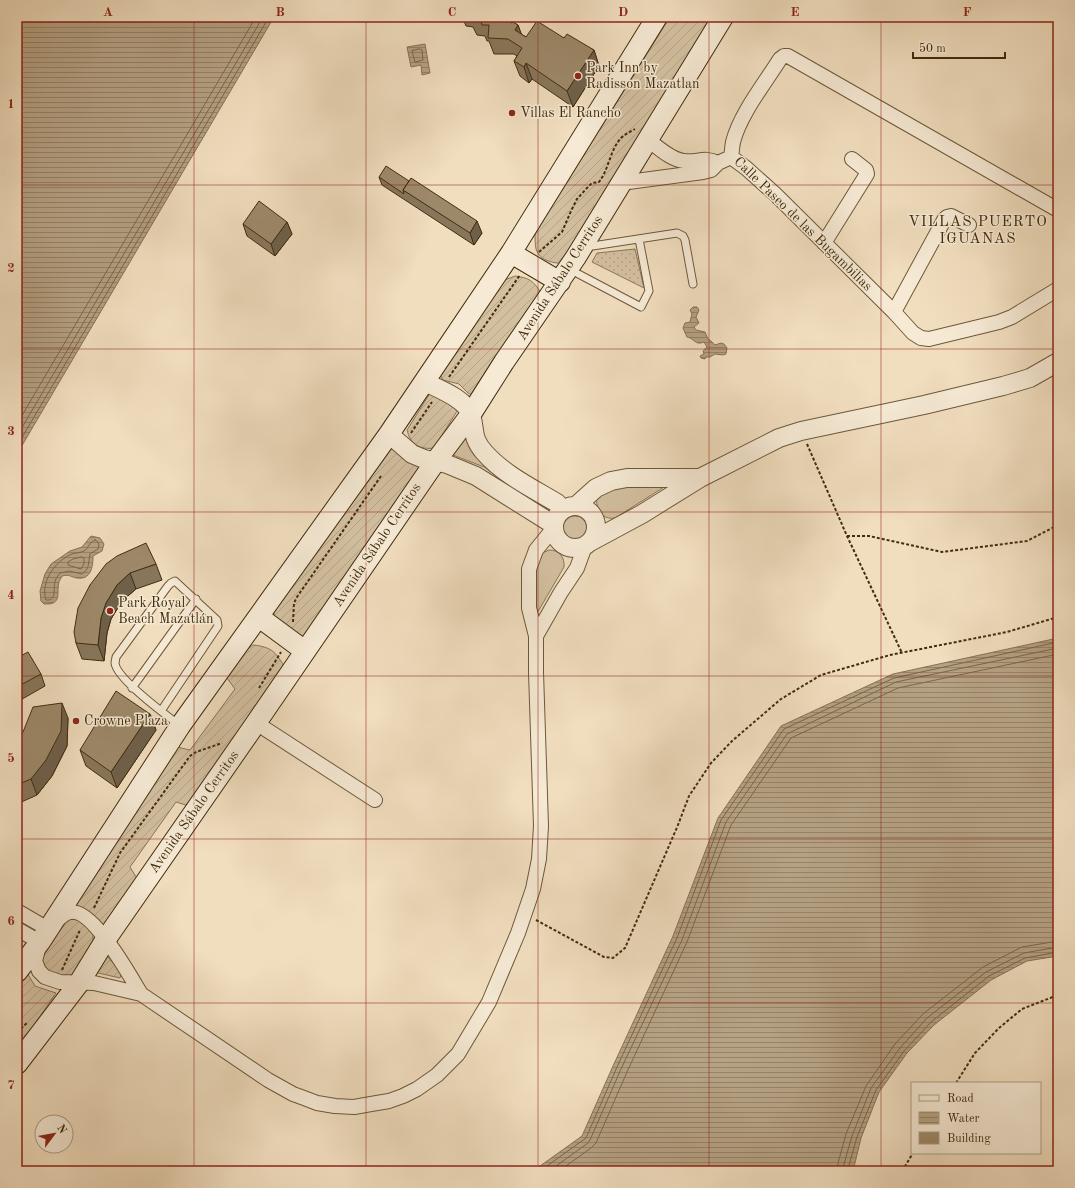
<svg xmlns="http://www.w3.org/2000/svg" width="1075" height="1188" font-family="'Old Standard TT',serif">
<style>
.grass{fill:#d3c0a1;stroke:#8a7658}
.park{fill:url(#park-dots);stroke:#8a7658}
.garden{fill:url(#garden-furrows);stroke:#8a7658}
.water{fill:url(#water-rules);stroke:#877254}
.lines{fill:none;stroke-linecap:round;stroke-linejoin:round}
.shore{stroke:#7b6648;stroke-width:1}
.service-casing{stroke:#6d583a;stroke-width:9}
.minor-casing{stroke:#6d583a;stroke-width:16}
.tertiary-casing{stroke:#6d583a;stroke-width:20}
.secondary-casing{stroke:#412c0e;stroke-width:22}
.path{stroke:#412c0e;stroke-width:2;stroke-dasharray:3 2;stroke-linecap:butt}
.service{stroke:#f6ead5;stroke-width:7}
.minor{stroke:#f6ead5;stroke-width:14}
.tertiary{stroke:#f6ead5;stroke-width:18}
.secondary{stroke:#f6ead5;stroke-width:20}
.wall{fill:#87765b;stroke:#412c0e}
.shaded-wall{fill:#6e604a;stroke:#412c0e}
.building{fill:#9d896a;stroke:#412c0e}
.grid{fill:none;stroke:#8f2418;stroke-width:1;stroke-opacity:0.55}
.poi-dot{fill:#8f2418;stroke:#f6ead5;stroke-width:1.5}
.labels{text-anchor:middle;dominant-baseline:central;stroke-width:3;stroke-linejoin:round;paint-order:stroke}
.poi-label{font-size:14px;fill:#412c0e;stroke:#f6ead5;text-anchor:start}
.street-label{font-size:14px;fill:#412c0e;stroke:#f6ead5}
.neighbourhood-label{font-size:15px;letter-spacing:1px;fill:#412c0e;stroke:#f6ead5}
.neatline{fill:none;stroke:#8f2418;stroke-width:1.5}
.grid-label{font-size:13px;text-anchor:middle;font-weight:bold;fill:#8f2418}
</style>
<defs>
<pattern id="park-dots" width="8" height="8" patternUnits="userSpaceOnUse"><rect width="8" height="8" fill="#d3c0a1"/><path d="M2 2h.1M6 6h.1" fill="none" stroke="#b6a589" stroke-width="1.8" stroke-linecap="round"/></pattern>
<pattern id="garden-furrows" width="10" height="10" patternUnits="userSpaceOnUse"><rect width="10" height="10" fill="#d3c0a1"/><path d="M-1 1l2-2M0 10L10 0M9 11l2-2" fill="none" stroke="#b6a589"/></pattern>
<pattern id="water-rules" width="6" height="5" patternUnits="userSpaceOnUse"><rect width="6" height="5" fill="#b5a183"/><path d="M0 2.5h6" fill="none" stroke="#95836a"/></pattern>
</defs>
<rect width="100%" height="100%" fill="#f1debf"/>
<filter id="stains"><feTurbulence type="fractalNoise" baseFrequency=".005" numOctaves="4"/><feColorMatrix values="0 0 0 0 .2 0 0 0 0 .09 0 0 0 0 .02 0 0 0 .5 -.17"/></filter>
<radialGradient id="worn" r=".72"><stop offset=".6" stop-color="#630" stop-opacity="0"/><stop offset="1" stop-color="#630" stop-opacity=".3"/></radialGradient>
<path class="grass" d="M466 436 485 461 547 508 543 512 484 467 453 455Z
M672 482 615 518C602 520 598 511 596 499L605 488Z
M563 528a12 12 0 1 1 24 0a12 12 0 1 1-24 0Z
M549 550C559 550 565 557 564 567L536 615 534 567 540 554Z"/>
<path class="park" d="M635 249 644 288 592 262 597 253Z"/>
<path class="garden" d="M670 17H717L566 264C555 263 540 262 536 249 535 244 535 238 535 233Z
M515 276C529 278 533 280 541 293L475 396 468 393 459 384 443 380 439 373 502 281Z
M432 390 459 408 434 448C420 450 410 444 407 430Z
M388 445 418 462 422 470 306 637 300 638 274 617V609Z
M253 645C271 647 275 651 284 666L189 806 176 802 130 867 138 880 105 924 101 926 87 910 71 905 177 747 190 750 235 689 227 678 246 650Z
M70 919 85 921 93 933V940L73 974 66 978 57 979 40 964 41 954 64 921Z
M107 956 122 973 120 978 94 972Z
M24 968 35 986 56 993 17 1050V977Z"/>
<path class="water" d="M17 17H274L17 454Z
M425 44 430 73 422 75 421 65 411 67 407 47Z
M693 307H697L699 310 696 317 699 323 694 327 696 330 705 332 708 339 711 341 715 345 721 343 724 344 727 348 726 354 723 355 715 354 710 357H706L705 359 701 358 700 356 704 354 703 351 707 347 704 342C695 346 694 338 687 337L683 328 685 323 690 322 692 314 690 310Z
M91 536 100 538 104 544 102 551 93 556C93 567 91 580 77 578 70 577 70 574 62 576 62 577 59 581 59 582 56 593 63 605 44 604L41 601 40 591 45 574 51 564 70 551 82 547Z
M1058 638V956L1027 961 991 980 934 1025 907 1053 879 1092 861 1138 853 1171H533L582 1136 613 1066 673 936 718 818 781 726 893 674Z"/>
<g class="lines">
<path class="shore" d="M420 49 422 50 423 60 415 62 412 51Z
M17 424 256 17
M17 436 263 17
M17 446 269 17
M95 540 98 542 99 545 98 549 90 554C88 563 90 569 82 574L69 571 60 573C58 576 55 579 55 582 53 589 57 601 46 600 40 582 55 561 72 554 75 553 80 553 84 551 89 548 89 542 95 540Z
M82 557 84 558V564L81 569 68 565V562L73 559Z
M540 1171 586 1138 617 1067 677 938 721 820 784 729 894 678 1058 642
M549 1171 588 1143 590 1140 621 1069 682 940 726 822 787 734 896 682 1058 648
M559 1171 591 1148 596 1143 627 1072 687 942 731 825 791 738 898 688 1058 654
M838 1171V1163L846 1134 866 1086 895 1044 923 1014 983 967 1022 947 1058 941
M844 1171V1164L852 1136 871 1088 900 1048 927 1018 986 972 1024 953 1058 947
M849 1171V1165L857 1137 876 1090 904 1051 931 1022 989 976 1025 958 1058 952"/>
<defs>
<path id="service" d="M586 247 677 233 683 236 685 240 693 284
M569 269 641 307 649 291 639 239
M132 688 196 599
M161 711 218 626 217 620 175 581 171 583 168 586 116 657C116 658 115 662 115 663 116 678 166 715 179 725"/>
<path id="minor" d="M648 140C658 147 671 160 684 161 698 163 703 156 718 163
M731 157C732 152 732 147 733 142 740 114 765 83 780 59L784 56H788L1058 210
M731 157 746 168 775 194 894 312 913 333 921 338 929 339 999 322 1012 317 1058 289
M621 183 703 172 711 170 718 163 731 157
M824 243 867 174 866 170 852 159
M894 312 944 220 947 217 951 216 969 225
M536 636 561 592 577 568 585 546
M256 723 375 800
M17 911 48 929C54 924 60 916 67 913 90 902 131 978 141 994
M17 929 40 942 35 961 39 971 45 977 60 982 94 983 141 994 268 1080 293 1094 304 1098 317 1103 335 1106 354 1107 371 1104 389 1101 403 1096 417 1089 437 1075 458 1054 489 1002 518 933 533 889 539 859 541 826 536 672V636L529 608V569L536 550 553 529"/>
<path id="tertiary" d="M425 382C439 389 466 399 471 415 476 431 471 437 484 452 503 474 532 488 557 503L562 510
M389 434 412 454 424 459 447 464 476 476 554 525
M554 527a21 21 0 1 1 42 0a21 21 0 1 1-42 0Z
M576 506 596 488 611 481 627 478H699
M590 542 642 514 700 478 779 438 801 431 924 405 1003 386 1030 378 1058 362"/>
<path id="secondary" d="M511 253 560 282
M259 617 305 651
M17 972 40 942 180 726 389 434 511 253 657 17
M17 1064 79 983 106 939 256 723 435 462 471 414 504 362 576 257 723 17"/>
</defs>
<use href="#service" class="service-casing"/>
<use href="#minor" class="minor-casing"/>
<use href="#tertiary" class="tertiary-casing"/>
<use href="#secondary" class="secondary-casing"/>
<path class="path" d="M539 252 562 232 571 211 577 199 587 188 592 183 599 182C609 169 610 150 621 138 625 134 630 132 635 129
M449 377 520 275
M411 433 432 402
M807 444 847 536 902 653
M847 536H869L942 552 1027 541 1058 525
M293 622 294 603 297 597 381 476
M259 688 281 652
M94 908 120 853 190 756 196 752 222 743
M536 920 604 957 613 958 625 948 678 825 689 796 711 763 732 741 781 699 821 675 890 655 1007 632 1058 617
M62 970 80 930
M17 1032 27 1023
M956 1083 975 1053 999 1028 1022 1009 1058 995
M902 1171 913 1153"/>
<use href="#service" class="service"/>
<use href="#minor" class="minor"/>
<use href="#tertiary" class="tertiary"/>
<use href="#secondary" class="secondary"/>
</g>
<path class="wall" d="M455 17H502L512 23 518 25 521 34 526 37 564 38 594 50 599 66 573 107 532 79 529 83 520 76 514 61 517 56 514 54H494L489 41H487L485 36 477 35 473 27 466 26 464 21H456Z
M379 177 482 233 474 245 382 185Z
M287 222 292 234 275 256 247 236 243 224Z
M156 564 162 580 136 589 122 601 111 619 107 633 104 661 82 659 76 643 90 585Z
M17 658 41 674 45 686 17 702Z
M150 714 156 730 117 788 86 766 80 750Z
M68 718 67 746 52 776 37 795 17 804V740L23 732Z"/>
<path class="shaded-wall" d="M518 25 524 41 515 30Z
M594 50 599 66 573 107 567 91Z
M526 63 532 79 529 83 524 67Z
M477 221 482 233 474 245 470 233Z
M287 222 292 234 275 256 271 244Z
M130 573 136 589 122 601 111 619 107 633 104 661 98 645 101 618 106 603 117 585Z
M62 703 68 718 67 746 52 776 37 795 31 779Z
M150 714 156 730 117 788 111 772Z"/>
<path class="building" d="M471 17H502L512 23 513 22 518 25 515 30 526 37 537 21 564 38 567 34 594 50 567 91 526 63 524 67 514 61 522 48 508 39 488 38 489 25H482L481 20H471Z
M386 166 409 181 403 190 404 194 379 177Z
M411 178 477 221 470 233 403 190Z
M259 201 287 222 271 244 243 224Z
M146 543 156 564 130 573 117 585 106 603 101 618 98 645 76 643 74 632 78 608 90 585 106 564 117 556Z
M28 652 41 674 17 687V658Z
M116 691 150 714 111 772 80 750Z
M62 703 61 731 46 760 31 779 17 785V740L23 732 33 707Z"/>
<path class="grid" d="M194 17V1171M366 17V1171M538 17V1171M709 17V1171M881 17V1171M17 185H1058M17 349H1058M17 512H1058M17 676H1058M17 839H1058M17 1003H1058"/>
<g class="poi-dot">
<circle cx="578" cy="76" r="4"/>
<circle cx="512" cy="113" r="4"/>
<circle cx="110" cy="611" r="4"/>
<circle cx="76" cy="721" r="4"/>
</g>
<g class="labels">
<g class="poi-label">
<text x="586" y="68">Park Inn by<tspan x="586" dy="16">Radisson Mazatlan</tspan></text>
<text x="520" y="113">Villas El Rancho</text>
<text x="118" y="603">Park Royal<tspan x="118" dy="16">Beach Mazatlán</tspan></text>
<text x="84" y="721">Crowne Plaza</text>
</g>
<g class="street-label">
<text transform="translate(803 224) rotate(44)">Calle Paseo de las Bugambilias</text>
<text transform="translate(560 278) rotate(-57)">Avenida Sábalo Cerritos</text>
<text transform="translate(377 545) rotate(-56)">Avenida Sábalo Cerritos</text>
<text transform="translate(194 812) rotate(-55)">Avenida Sábalo Cerritos</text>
</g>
<g class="neighbourhood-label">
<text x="978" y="222">VILLAS PUERTO<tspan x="978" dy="17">IGUANAS</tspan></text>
</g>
</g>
<rect width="1075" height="1188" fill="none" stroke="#f1debf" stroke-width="44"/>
<rect x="911" y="1082" width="130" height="72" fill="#f6ead5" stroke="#ae9e85"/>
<rect x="919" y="1095" width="20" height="6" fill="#f6ead5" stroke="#ae9e85"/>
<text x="947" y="1102" font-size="12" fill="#412c0e">Road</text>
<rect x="919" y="1112" width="20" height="12" fill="url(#water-rules)" stroke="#ae9e85"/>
<text x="947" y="1122" font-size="12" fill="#412c0e">Water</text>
<rect x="919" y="1132" width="20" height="12" fill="#9d896a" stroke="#ae9e85"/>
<text x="947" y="1142" font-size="12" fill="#412c0e">Building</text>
<g transform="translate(54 1134) rotate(58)"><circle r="19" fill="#f6ead5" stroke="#ae9e85"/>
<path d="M0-3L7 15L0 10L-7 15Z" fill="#8f2418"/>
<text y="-6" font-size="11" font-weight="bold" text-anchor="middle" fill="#412c0e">N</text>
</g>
<path d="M913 52v6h92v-6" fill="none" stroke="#412c0e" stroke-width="2"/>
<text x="919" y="52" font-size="12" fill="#412c0e" stroke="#f6ead5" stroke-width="3" paint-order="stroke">50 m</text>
<rect x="22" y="22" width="1031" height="1144" class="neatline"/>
<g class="grid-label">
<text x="108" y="16">A</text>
<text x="280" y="16">B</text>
<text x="452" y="16">C</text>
<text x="623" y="16">D</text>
<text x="795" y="16">E</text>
<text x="967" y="16">F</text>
<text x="11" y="108">1</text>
<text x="11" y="272">2</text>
<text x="11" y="435">3</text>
<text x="11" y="599">4</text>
<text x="11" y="762">5</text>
<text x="11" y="925">6</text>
<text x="11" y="1089">7</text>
</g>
<rect width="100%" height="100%" filter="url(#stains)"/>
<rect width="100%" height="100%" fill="url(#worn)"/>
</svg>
